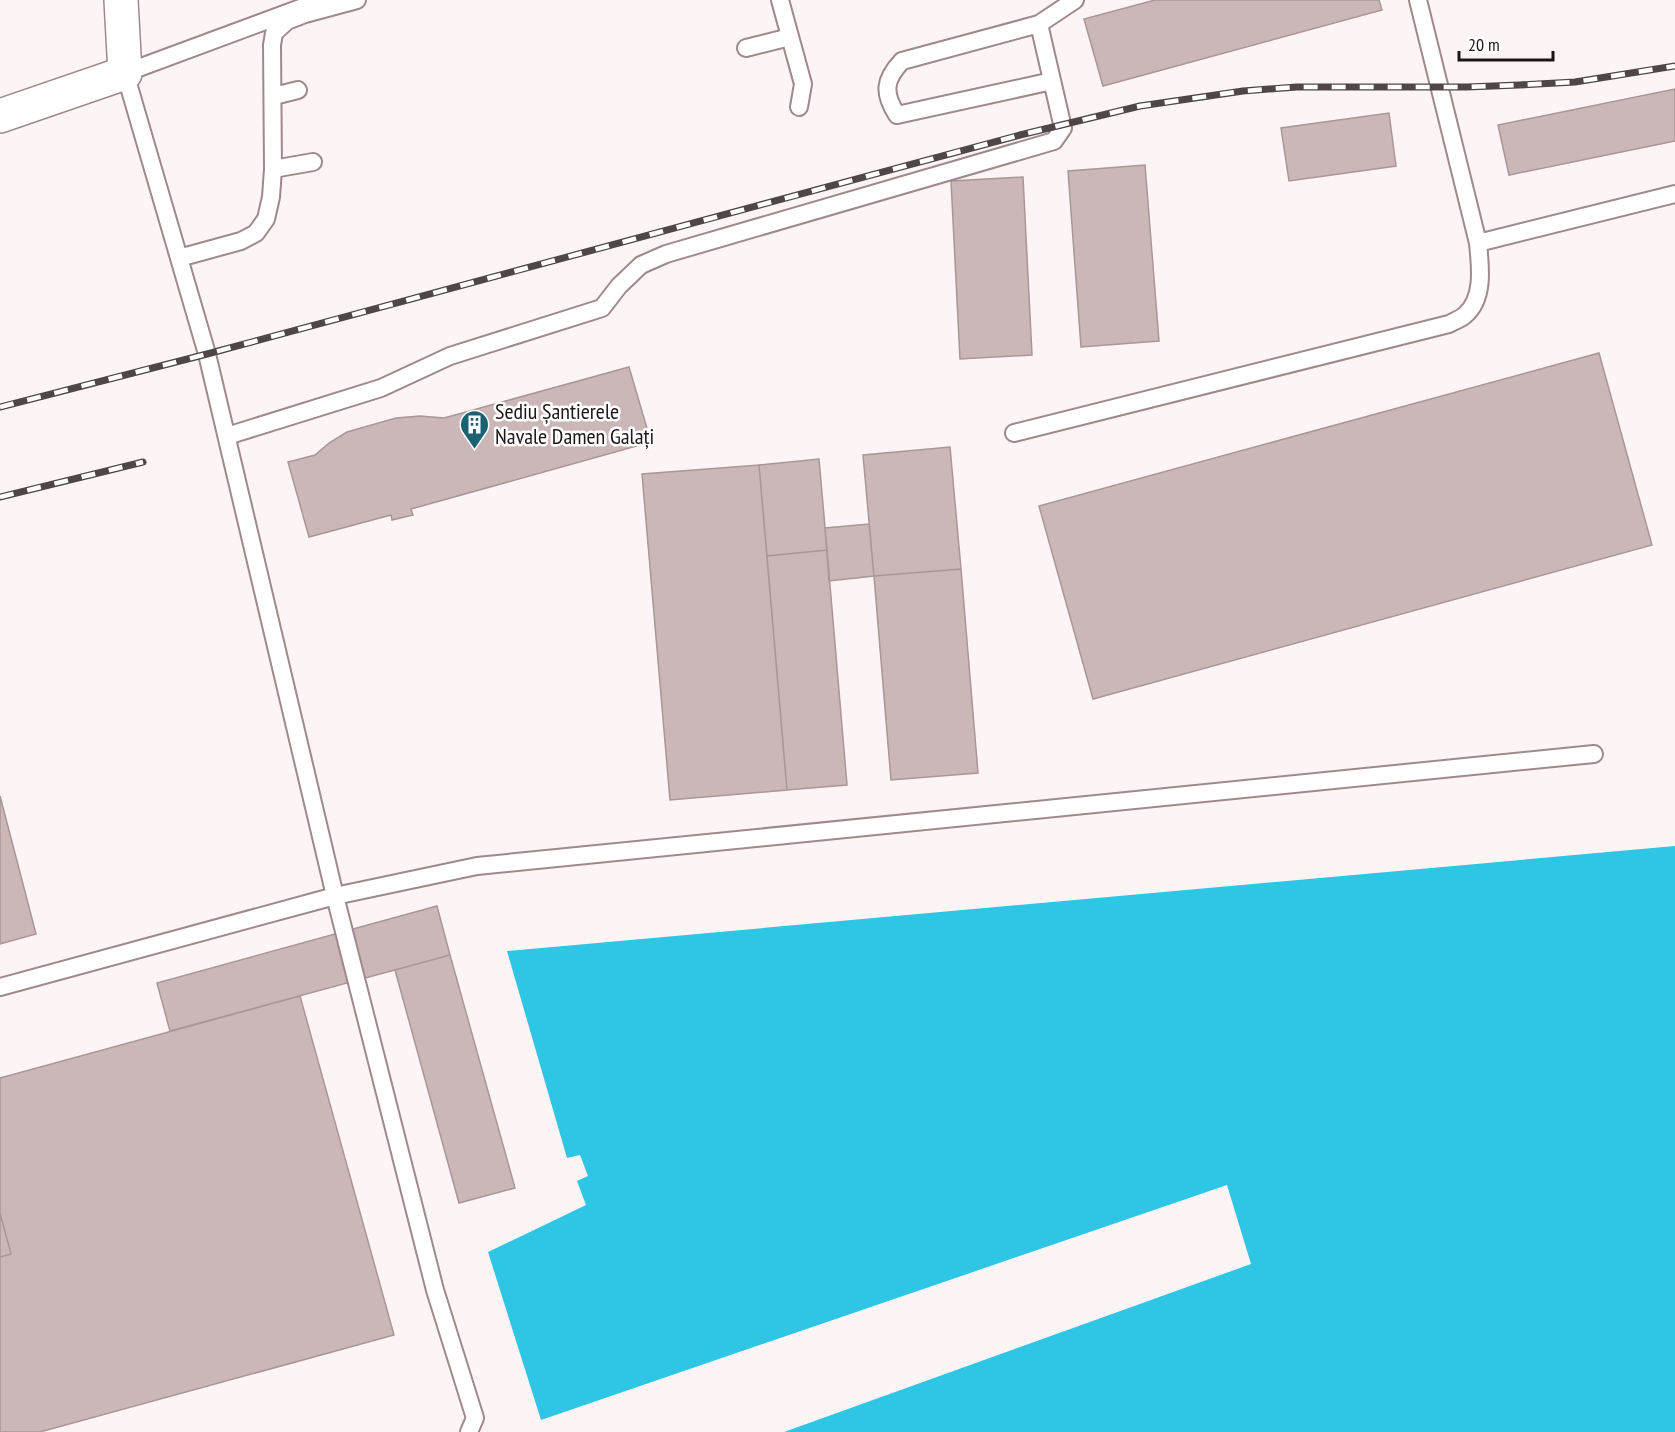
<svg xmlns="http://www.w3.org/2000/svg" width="1675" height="1432" font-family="'PT Sans Narrow',sans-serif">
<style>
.water{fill:#2fc6e6}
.building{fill:#ccb7b8;stroke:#aa9697;stroke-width:1.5}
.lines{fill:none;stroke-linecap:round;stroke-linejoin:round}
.lane-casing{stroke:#9e8a8c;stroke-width:20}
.street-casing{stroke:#9e8a8c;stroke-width:36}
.secondary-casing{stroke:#9e8a8c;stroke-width:36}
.lane{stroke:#fff;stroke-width:16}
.street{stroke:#fff;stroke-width:33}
.secondary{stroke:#fff;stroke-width:33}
.rail-casing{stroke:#4f4747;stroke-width:7}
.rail{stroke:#fff;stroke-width:4.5;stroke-dasharray:14;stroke-linecap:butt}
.labels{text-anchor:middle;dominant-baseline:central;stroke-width:5;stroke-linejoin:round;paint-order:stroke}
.poi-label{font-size:22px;fill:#1d1616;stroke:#fff;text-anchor:start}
</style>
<rect width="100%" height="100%" fill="#fdf4f5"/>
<path class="water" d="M1675 846V1432H784L1251 1264 1227 1185 541 1420 488 1252 586 1205 577 1181 588 1176 580 1155 567 1158 507 951Z"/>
<path class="building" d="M1155 0H1379L1382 10 1103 86 1084 19Z
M1675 89V141L1509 175 1498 125Z
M1389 113 1396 166 1289 181 1281 128Z
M1145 165 1159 341 1081 347 1068 171Z
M1023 177 1032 355 960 359 951 181Z
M1599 353 1652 545 1093 699 1039 506Z
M629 367 651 442 411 509 413 515 392 520 391 515 309 537 288 462 315 455 329 443 347 432 396 418 420 416 444 418Z
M950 447 961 569 874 576 863 455Z
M819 459 827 550 767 556 759 465Z
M759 465 787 790 670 800 642 474Z
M869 524 874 576 829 581 825 528Z
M827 550 847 785 787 790 767 556Z
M961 569 978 773 891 780 874 576Z
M0 796 36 934 0 944Z
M437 906 450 955 170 1031 157 983Z
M450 955 515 1188 459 1203 395 970Z
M300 996 394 1335 40 1432H0V1257L11 1254 0 1213V1078Z
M0 1213 11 1254 0 1257Z"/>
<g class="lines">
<defs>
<path id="lane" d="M322 0 125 73 207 354 335 896 435 1290 475 1418 469 1432
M780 0 803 84 799 107
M1039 24 1075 0
M746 48 790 37
M274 96 298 90
M273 169 313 162
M1478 243 1675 194
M179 258 241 241 256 233 266 219 271 197 273 169 272 45 274 33 287 21 305 14 357 0
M1014 433 1449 324C1454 321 1461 319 1465 315 1485 298 1480 265 1478 243L1418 0
M227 436 381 388 450 356 602 308 619 286 641 265 666 254 1054 141 1063 128 1039 24 902 61C884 80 883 93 897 115L1052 81
M0 987 335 896 477 866 1594 754"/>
<path id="street" d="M121 0 125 73"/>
<path id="secondary" d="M0 116 125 73"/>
</defs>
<use href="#lane" class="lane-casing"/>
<use href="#street" class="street-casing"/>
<use href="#secondary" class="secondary-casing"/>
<use href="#lane" class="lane"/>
<use href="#street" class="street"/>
<use href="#secondary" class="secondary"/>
<defs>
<path id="rail" d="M0 407 207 354 1020 135 1140 106 1243 91 1297 87H1467L1519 85 1575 82 1675 66
M0 497 143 462"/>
</defs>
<use href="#rail" class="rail-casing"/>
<use href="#rail" class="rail"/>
</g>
<defs>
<symbol id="building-pin" viewBox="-11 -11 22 30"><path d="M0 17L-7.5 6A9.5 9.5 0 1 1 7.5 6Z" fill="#1a6171" stroke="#fff"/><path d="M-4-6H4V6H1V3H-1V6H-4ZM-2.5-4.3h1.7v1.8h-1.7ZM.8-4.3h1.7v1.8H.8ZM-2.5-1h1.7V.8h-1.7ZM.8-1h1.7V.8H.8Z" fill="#fff"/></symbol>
</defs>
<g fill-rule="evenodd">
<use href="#building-pin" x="458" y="408" width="33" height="45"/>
</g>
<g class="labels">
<g class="poi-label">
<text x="495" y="411">Sediu Șantierele<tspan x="495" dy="25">Navale Damen Galați</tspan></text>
</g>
</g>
<path d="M1459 51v9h94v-9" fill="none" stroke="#1d1616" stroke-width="3"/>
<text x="1468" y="51" font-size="18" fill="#1d1616" stroke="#ffffff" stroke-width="4.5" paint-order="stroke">20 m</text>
</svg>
